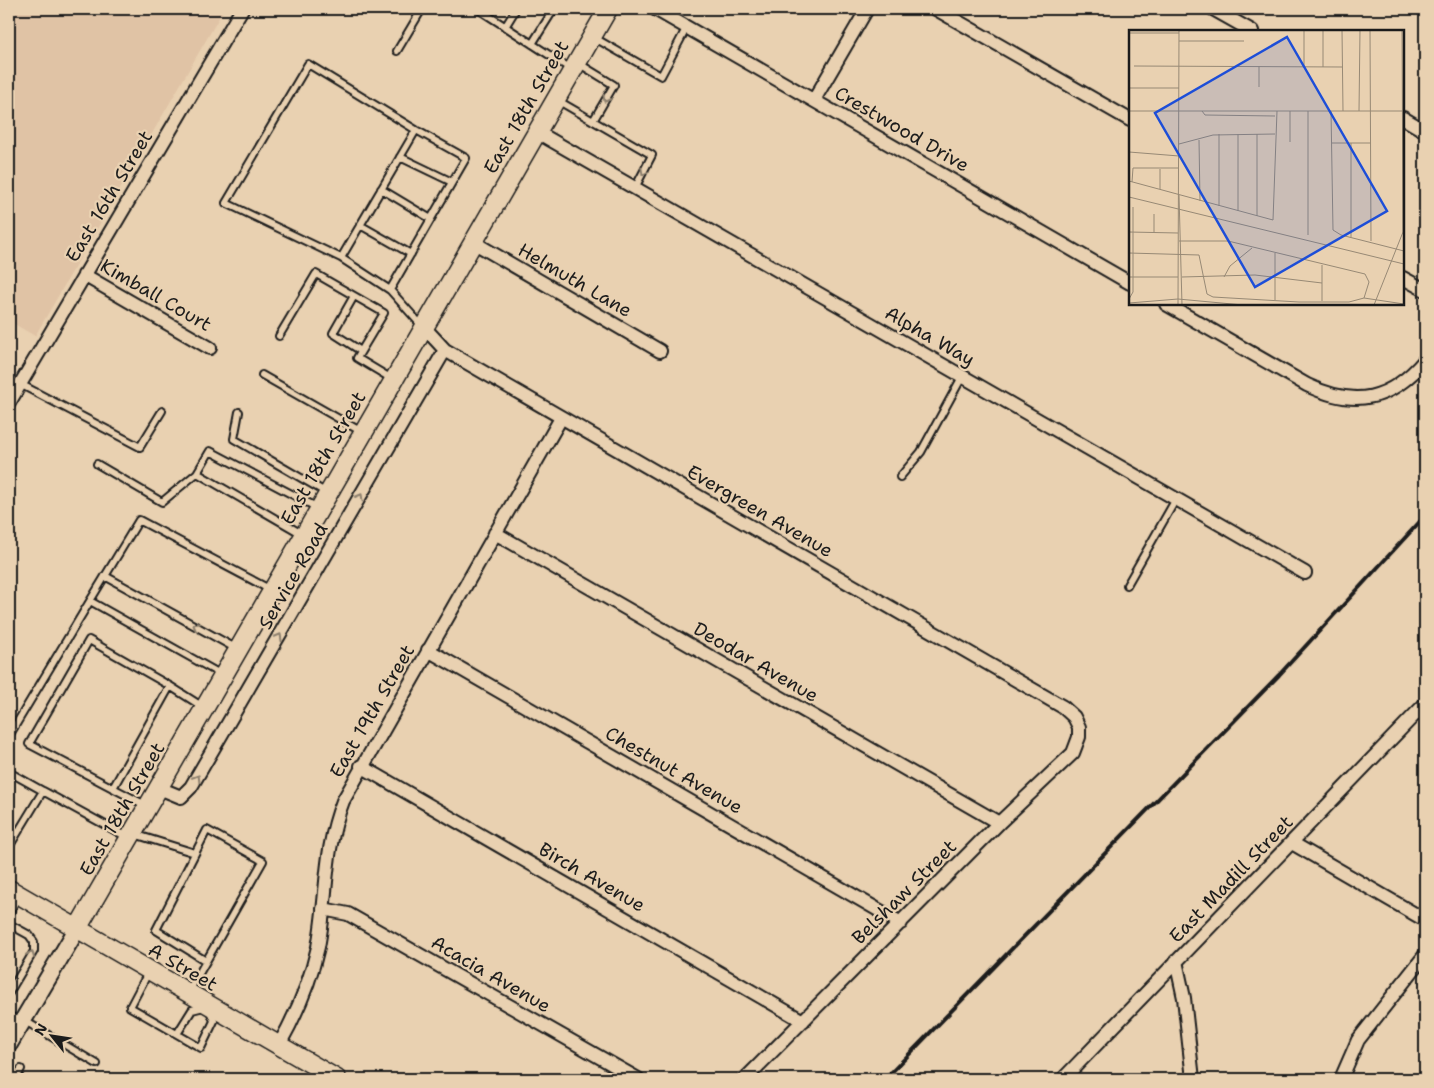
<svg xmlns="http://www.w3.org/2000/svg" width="1434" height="1088" font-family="'Shantell Sans',sans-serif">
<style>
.built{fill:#e0c3a5}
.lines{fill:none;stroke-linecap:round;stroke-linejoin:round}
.service-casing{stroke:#1c1c1c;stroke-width:10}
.minor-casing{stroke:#1c1c1c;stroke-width:16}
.tertiary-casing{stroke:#1c1c1c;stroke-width:20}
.secondary-casing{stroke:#1c1c1c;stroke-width:21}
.service{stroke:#e9d1b1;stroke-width:6}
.minor{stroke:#e9d1b1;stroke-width:12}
.tertiary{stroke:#e9d1b1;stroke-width:16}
.secondary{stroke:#e9d1b1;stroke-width:18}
.rail{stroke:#1c1c1c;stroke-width:4}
.oneway{stroke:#8d806e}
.labels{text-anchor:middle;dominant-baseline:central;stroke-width:4.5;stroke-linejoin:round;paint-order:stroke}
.street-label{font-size:19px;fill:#1c1c1c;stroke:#e9d1b1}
.inset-road{fill:none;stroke:#978975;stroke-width:1}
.view{fill:#1d4ed8;fill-opacity:0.15;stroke:#1d4ed8;stroke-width:2.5}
.inset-edge{fill:none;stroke:#1c1c1c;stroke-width:2.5}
</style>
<rect width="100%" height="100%" fill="#e9d1b1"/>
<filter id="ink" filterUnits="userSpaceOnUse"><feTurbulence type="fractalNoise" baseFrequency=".02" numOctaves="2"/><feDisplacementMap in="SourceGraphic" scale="10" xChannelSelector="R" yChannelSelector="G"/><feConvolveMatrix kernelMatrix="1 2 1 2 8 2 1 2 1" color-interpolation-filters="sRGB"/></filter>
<g filter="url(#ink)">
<path class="built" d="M9 9H224L35 336 9 321Z"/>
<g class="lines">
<defs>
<path id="service" d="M478 9 571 69
M505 27 516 9
M593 37 661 76 687 27
M532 44 554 9
M397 51 422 9
M578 63 614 85 593 121
M557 100 652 155 635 188
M400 157 452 182
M381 189 431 219
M360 225 411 254
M341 258 226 203 308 64 416 130 341 258 390 290 422 326
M390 290 466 158 416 130
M354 296 333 333 361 351
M279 336 316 274 384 313 357 358 392 379
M262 375 362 432
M20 384 140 447 162 411
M239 412 234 439 327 493
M97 464 162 502 197 473
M900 477 921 452 962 377
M302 534 197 473 210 451 318 508
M105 576 237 649
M1127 585 1176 499
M90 601 139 520 271 590
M170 686 203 707
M9 736 90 601 222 675
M9 772 43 791
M113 788 170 686 89 640 29 744 147 806
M134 834 195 853
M9 847 43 791 129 838
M9 913 18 897
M9 924 29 935 34 942V951L9 993
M149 971 130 1007 201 1048 214 1021 208 1006 192 1010 177 1034
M188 993 263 861 207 830 156 930 206 961
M9 1016 30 1024 97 1064
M16 1079 21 1069"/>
<path id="minor" d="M655 9 1130 283
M936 9 1130 120
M1213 9 1252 31
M814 100 867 9
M1403 118 1425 131
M537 132 1305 573
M473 242 660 351
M84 275 210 348
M1403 278 1425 290
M1166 304 1307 385C1355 408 1390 401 1425 360
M423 326 445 350 1063 707 1074 717 1079 727V737L1073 753 999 823 745 1079
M9 403 242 9
M495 533 999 823
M428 650 901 923
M361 766 803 1021
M159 788 181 797 191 787 445 350
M1292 843 1425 920
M323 909 348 914 638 1079
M1176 961 1184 998 1193 1079
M279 1045C297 1013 310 983 318 947 328 895 323 852 343 801L561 418
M1063 1079 1425 704
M1341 1079 1358 1040 1425 955"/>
<path id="tertiary" d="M9 1044 77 929"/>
<path id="secondary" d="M9 889 337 1079
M77 929 608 9"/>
</defs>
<use href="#service" class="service-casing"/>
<use href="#minor" class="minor-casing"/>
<use href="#tertiary" class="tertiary-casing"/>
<use href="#secondary" class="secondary-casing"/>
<use href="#service" class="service"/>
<use href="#minor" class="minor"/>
<use href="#tertiary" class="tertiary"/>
<use href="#secondary" class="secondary"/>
<path class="rail" d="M885 1079 1279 675 1425 516"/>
</g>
<defs><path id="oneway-chevron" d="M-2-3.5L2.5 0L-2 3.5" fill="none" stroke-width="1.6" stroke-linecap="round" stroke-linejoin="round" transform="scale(1.25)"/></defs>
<g class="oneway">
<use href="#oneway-chevron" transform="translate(606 99) rotate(120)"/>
<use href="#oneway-chevron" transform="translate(644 172) rotate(119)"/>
<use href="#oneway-chevron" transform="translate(360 497) rotate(-60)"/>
<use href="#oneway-chevron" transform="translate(196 626) rotate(-151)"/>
<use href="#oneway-chevron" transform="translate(279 637) rotate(-60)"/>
<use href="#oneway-chevron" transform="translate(197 778) rotate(-58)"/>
<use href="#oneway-chevron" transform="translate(31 954) rotate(-67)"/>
</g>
</g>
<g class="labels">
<g class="street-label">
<text transform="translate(526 107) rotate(-60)">East 18th Street</text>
<text transform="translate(902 129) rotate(30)">Crestwood Drive</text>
<text transform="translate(109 196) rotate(-59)">East 16th Street</text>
<text transform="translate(575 280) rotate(30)">Helmuth Lane</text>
<text transform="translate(156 295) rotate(30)">Kimball Court</text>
<text transform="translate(930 336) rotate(30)">Alpha Way</text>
<text transform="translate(323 458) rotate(-60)">East 18th Street</text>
<text transform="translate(760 511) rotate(30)">Evergreen Avenue</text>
<text transform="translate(293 576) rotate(-60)">Service Road</text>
<text transform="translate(756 662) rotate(30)">Deodar Avenue</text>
<text transform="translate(372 711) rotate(-60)">East 19th Street</text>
<text transform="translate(674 770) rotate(30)">Chestnut Avenue</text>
<text transform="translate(122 809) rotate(-60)">East 18th Street</text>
<text transform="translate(592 877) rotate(30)">Birch Avenue</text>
<text transform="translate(1231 879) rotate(-46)">East Madill Street</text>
<text transform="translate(904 892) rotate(-45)">Belshaw Street</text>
<text transform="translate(183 967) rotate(30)">A Street</text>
<text transform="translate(491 974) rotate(30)">Acacia Avenue</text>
</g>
</g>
<g transform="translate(1129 30)">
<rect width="275" height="275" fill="#e9d1b1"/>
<path class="inset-road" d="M175 0V37M213 0 214 81M241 0 242 211M0 3H50M50 11H115M5 36 214 37M130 36V57M194 37V0M0 58H50M0 81H50M50 81H275M73 81 76 85 146 86M179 81V205M202 81 204 200 212 205 275 221M230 81 231 0M90 104V176M109 104V181M128 104V186M70 110 71 171M161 112V81M203 113H242M222 113V207M50 114 84 105 146 104M0 122 50 126M0 151 144 190 148 81M3 152 4 138H50M31 159V139M50 165 53 275M0 167 275 234M25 184V202M0 202 49 203M50 211H99L236 244 240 252 235 268M0 223 70 225 78 264 84 267 170 272H220L235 268 275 274M146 223V270M0 247H49M53 247 126 245 193 253M95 247 101 236 123 218M0 269 4 262V177M193 271V235M0 273 49 269 114 275M49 275 50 0M245 275 274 202 273 0"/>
<path class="view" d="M158 7 258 181 126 257 26 83Z"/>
<rect width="275" height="275" class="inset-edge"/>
</g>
<rect width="1434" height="1088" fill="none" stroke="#e9d1b1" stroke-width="30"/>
<rect x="15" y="15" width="1404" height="1058" fill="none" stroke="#1c1c1c" stroke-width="2" filter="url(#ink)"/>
<g transform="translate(52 1036) rotate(300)" stroke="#e9d1b1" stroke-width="4" paint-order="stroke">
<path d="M0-4L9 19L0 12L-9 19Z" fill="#1c1c1c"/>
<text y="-8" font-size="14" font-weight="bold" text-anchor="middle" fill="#1c1c1c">N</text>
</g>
</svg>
